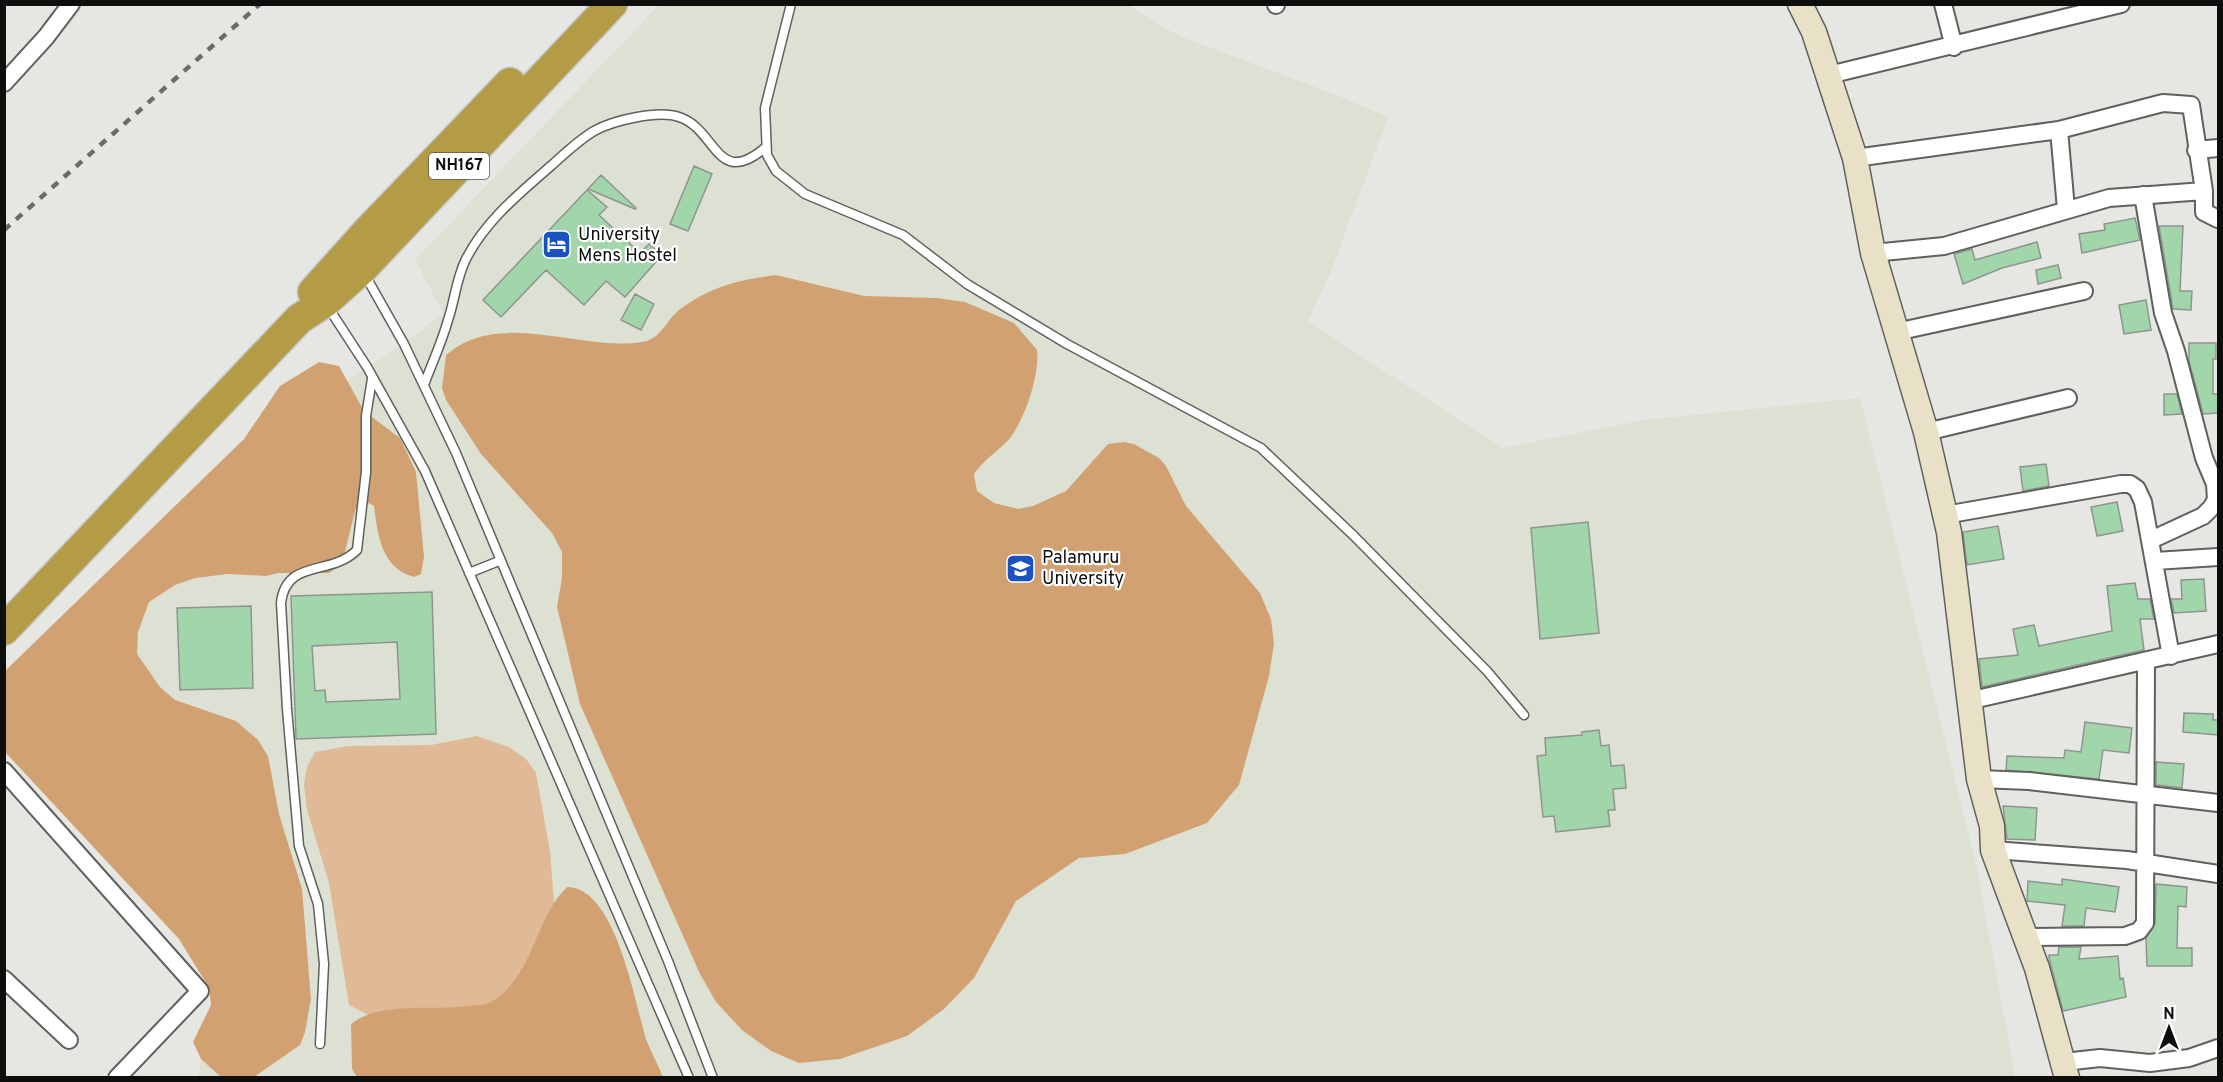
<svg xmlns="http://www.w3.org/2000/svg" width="2223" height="1082" font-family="Overpass,sans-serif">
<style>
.built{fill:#dde1d4}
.green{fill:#e0ba96}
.forest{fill:#d1a172}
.building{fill:#a0d6a9;stroke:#909490;stroke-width:1.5;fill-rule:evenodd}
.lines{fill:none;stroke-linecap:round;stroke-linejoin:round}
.lane-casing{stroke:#5f615c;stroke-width:11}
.street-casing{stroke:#5f615c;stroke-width:20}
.secondary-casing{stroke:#5f615c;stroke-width:27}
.highway-casing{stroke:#c5c5c5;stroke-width:33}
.lane{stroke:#fff;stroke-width:8}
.street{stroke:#fff;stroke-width:16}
.secondary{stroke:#e8e1c8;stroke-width:24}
.highway{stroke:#b49b46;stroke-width:30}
.rail{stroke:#6b6c69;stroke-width:4.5;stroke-dasharray:8 8;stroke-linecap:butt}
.labels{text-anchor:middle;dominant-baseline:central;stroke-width:4.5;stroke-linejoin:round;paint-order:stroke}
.shield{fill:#fff;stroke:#565756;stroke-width:1.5}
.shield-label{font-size:16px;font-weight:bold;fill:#0e0f0d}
.poi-label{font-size:18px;fill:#0e0f0d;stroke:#fff;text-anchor:start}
</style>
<rect width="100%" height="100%" fill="#e6e7e2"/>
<path class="built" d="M659 5H1128L1177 35 1339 96 1388 117 1330 274 1308 321 1502 448 1644 420 1860 398 1976 863 2015 1077H198L215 980 5 739 4 688 348 380 404 344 443 313 415 260Z"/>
<path class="green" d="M477 736 509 747 526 759 536 773 550 851 556 927 512 1003 386 1024 349 1005 329 883 307 810 304 784 307 767 315 752 348 746 431 745Z"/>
<path class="forest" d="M776 275 864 296 937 298 965 302 1014 323 1037 350C1040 374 1025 419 1010 438 999 451 984 459 974 474L977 491 994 503 1018 509 1033 506 1066 491 1108 444 1124 442 1134 444 1159 458 1166 466 1186 506 1260 593 1271 619 1274 644 1269 676 1239 785 1207 823 1125 854 1079 858 1016 901 974 978 944 1009 907 1036 840 1059 799 1063 771 1051 742 1030 716 1002 700 974 580 704 557 607 562 578V552L552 533 481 454 446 400 442 388 446 355C500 308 579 352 642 342 660 340 666 321 679 310 711 286 738 280 776 275Z
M319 362 339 366 364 411 400 438 416 472 424 557 421 574 414 577C381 568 378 535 374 506L365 501 358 504 355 511 342 564 329 573H278L266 576 228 574 195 578 175 585 149 602 138 632 137 654 160 687 175 700 236 721 258 740 268 756 279 814 302 889 311 999 305 1032 300 1045 254 1077H221L201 1059 193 1042 211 1005 209 988 179 939 5 752V671L244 439 280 386Z
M567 887C616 887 635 1003 646 1039 651 1052 658 1065 663 1077H357L352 1069 351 1024C380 1001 430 1011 466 1006 473 1005 483 1006 489 1003 533 980 534 919 567 887Z"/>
<path class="building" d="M694 166 712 174 688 231 670 224Z
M601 175 636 208 635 209 588 189Z
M587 190 607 207 599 215 640 253 649 244 662 255 625 297 606 281 584 305 546 270 501 317 483 300Z
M2135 218 2140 240 2082 253 2079 234 2105 230 2104 224Z
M2159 226H2183L2180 291H2192L2191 310 2173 309Z
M2037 242 2041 258 2002 268 1963 284 1954 254 1972 249 1975 260Z
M2058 265 2061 278 2038 284 2036 270Z
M635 294 654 304 641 330 621 320Z
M2146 300 2151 330 2124 334 2119 305Z
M2189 343H2216V359H2213V394H2218V413L2203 414 2189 361Z
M2164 394H2177L2182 414 2164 415Z
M2046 464 2049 486 2023 491 2020 467Z
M2117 502 2123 531 2097 536 2091 507Z
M1588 522 1599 633 1540 639 1531 528Z
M1998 526 2004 559 1967 565 1963 532Z
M2204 579 2206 611 2174 613 2171 599H2182L2181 580Z
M2135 583 2138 599H2150L2154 619H2140L2144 650 1982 687 1979 659 2018 655 2013 629 2034 625 2039 646 2112 631 2107 586Z
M432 592 436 734 296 739 291 596ZM397 642 400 699 326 702 325 690 315 691 312 646Z
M251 606 253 688 180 690 177 608Z
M2184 713 2213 714V720H2218V735L2183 732Z
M2085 722 2132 728 2129 753 2103 750 2099 779 2006 770 2007 756 2064 758 2065 750 2081 752Z
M1599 730 1601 746 1609 745 1611 766 1624 765 1626 788 1613 789 1615 810H1608L1610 826 1556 832 1554 816 1543 817 1537 756 1546 755 1545 738 1582 735V732Z
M2156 762 2184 764 2182 788 2156 785Z
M2003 806 2037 808 2035 840 2007 839Z
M2062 879 2119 887 2115 912 2086 908 2084 926H2062L2065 905 2027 901 2028 881 2062 885Z
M2156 884 2187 887 2186 907 2178 906 2177 948H2192V966H2147L2146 938 2155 924Z
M2059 947H2081L2079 959 2118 956 2120 979 2123 978 2126 997 2063 1011 2049 958V955H2058Z"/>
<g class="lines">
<defs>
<path id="lane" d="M791 4 765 108 767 155 776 171 805 194 903 235 967 284 1067 344 1261 448 1353 535 1487 671 1524 715
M365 275 404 344 456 453 668 961 713 1078
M328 307 367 367 425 471 689 1078
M424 385C432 363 442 342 448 320 455 300 456 279 466 259 486 220 520 193 552 165 565 153 579 140 594 131 614 120 658 110 679 117 717 129 716 190 766 147
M469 573 499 561
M320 1044 324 964 318 904 299 846 287 709 281 603C286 558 330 577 357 550L366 472V416L372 379"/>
<path id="street" d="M1943 4 1954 47
M1276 5V4
M1829 75 2121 4
M4 83 46 37 71 4
M2059 130 2066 209
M2196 150 2218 148
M1855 158 2059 130 2163 103 2191 105 2204 191V212L2218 219
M2143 195 2163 313 2176 351 2204 458 2215 484 2216 500 2211 508 2203 516 2151 540
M1873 253 1944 246 2109 198 2204 191
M1896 332 2084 291
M1926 432 2068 398
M1945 515 2121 484H2130L2137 489 2143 502 2171 656
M2155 561 2218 557
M1968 701 2218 644
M4 771 200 991 117 1078
M1979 779 2029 781 2218 803
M1993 850 2127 860 2218 874
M2026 937 2125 936 2139 931 2145 923 2146 662
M4 979 69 1040
M2064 1062 2100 1058 2150 1063 2189 1058 2218 1048"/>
<path id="secondary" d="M1800 4 1814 32 1855 158 1873 253 1926 432 1949 532 1979 779 1992 826 1993 850 2037 968 2067 1078"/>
<path id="highway" d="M313 292 365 234 510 83
M4 630 299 319 325 302 362 269 612 4"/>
</defs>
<use href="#lane" class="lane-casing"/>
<use href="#street" class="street-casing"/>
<use href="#secondary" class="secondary-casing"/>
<use href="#highway" class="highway-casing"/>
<use href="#lane" class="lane"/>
<use href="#street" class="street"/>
<use href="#secondary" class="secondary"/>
<use href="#highway" class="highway"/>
<path class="rail" d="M4 230 260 4"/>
</g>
<defs>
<symbol id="hotel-square" viewBox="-11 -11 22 22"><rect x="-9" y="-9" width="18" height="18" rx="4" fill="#1a52bf" stroke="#fff"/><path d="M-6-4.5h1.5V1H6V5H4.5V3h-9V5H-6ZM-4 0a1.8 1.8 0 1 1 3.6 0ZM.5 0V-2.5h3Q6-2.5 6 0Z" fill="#fff"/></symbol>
<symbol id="university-square" viewBox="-11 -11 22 22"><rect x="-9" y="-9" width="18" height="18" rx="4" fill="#1a52bf" stroke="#fff"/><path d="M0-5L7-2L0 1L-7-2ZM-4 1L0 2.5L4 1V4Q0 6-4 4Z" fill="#fff"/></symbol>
</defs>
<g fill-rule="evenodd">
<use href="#hotel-square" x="540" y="228" width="33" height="33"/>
<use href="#university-square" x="1004" y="552" width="33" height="33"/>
</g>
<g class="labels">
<rect class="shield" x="429" y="153" width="60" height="26" rx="4.5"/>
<g class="shield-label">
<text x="459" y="166">NH167</text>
</g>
<g class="poi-label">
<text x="578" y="235">University<tspan x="578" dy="21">Mens Hostel</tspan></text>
<text x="1042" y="558">Palamuru<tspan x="1042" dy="21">University</tspan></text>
</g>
</g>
<rect width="2223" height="1082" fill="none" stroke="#0e0f0d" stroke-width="12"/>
<g transform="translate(2169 1028)" stroke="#ffffff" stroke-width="4.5" paint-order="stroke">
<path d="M0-4.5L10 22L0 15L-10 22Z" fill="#0e0f0d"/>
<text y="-9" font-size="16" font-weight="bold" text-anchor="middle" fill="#0e0f0d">N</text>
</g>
</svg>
